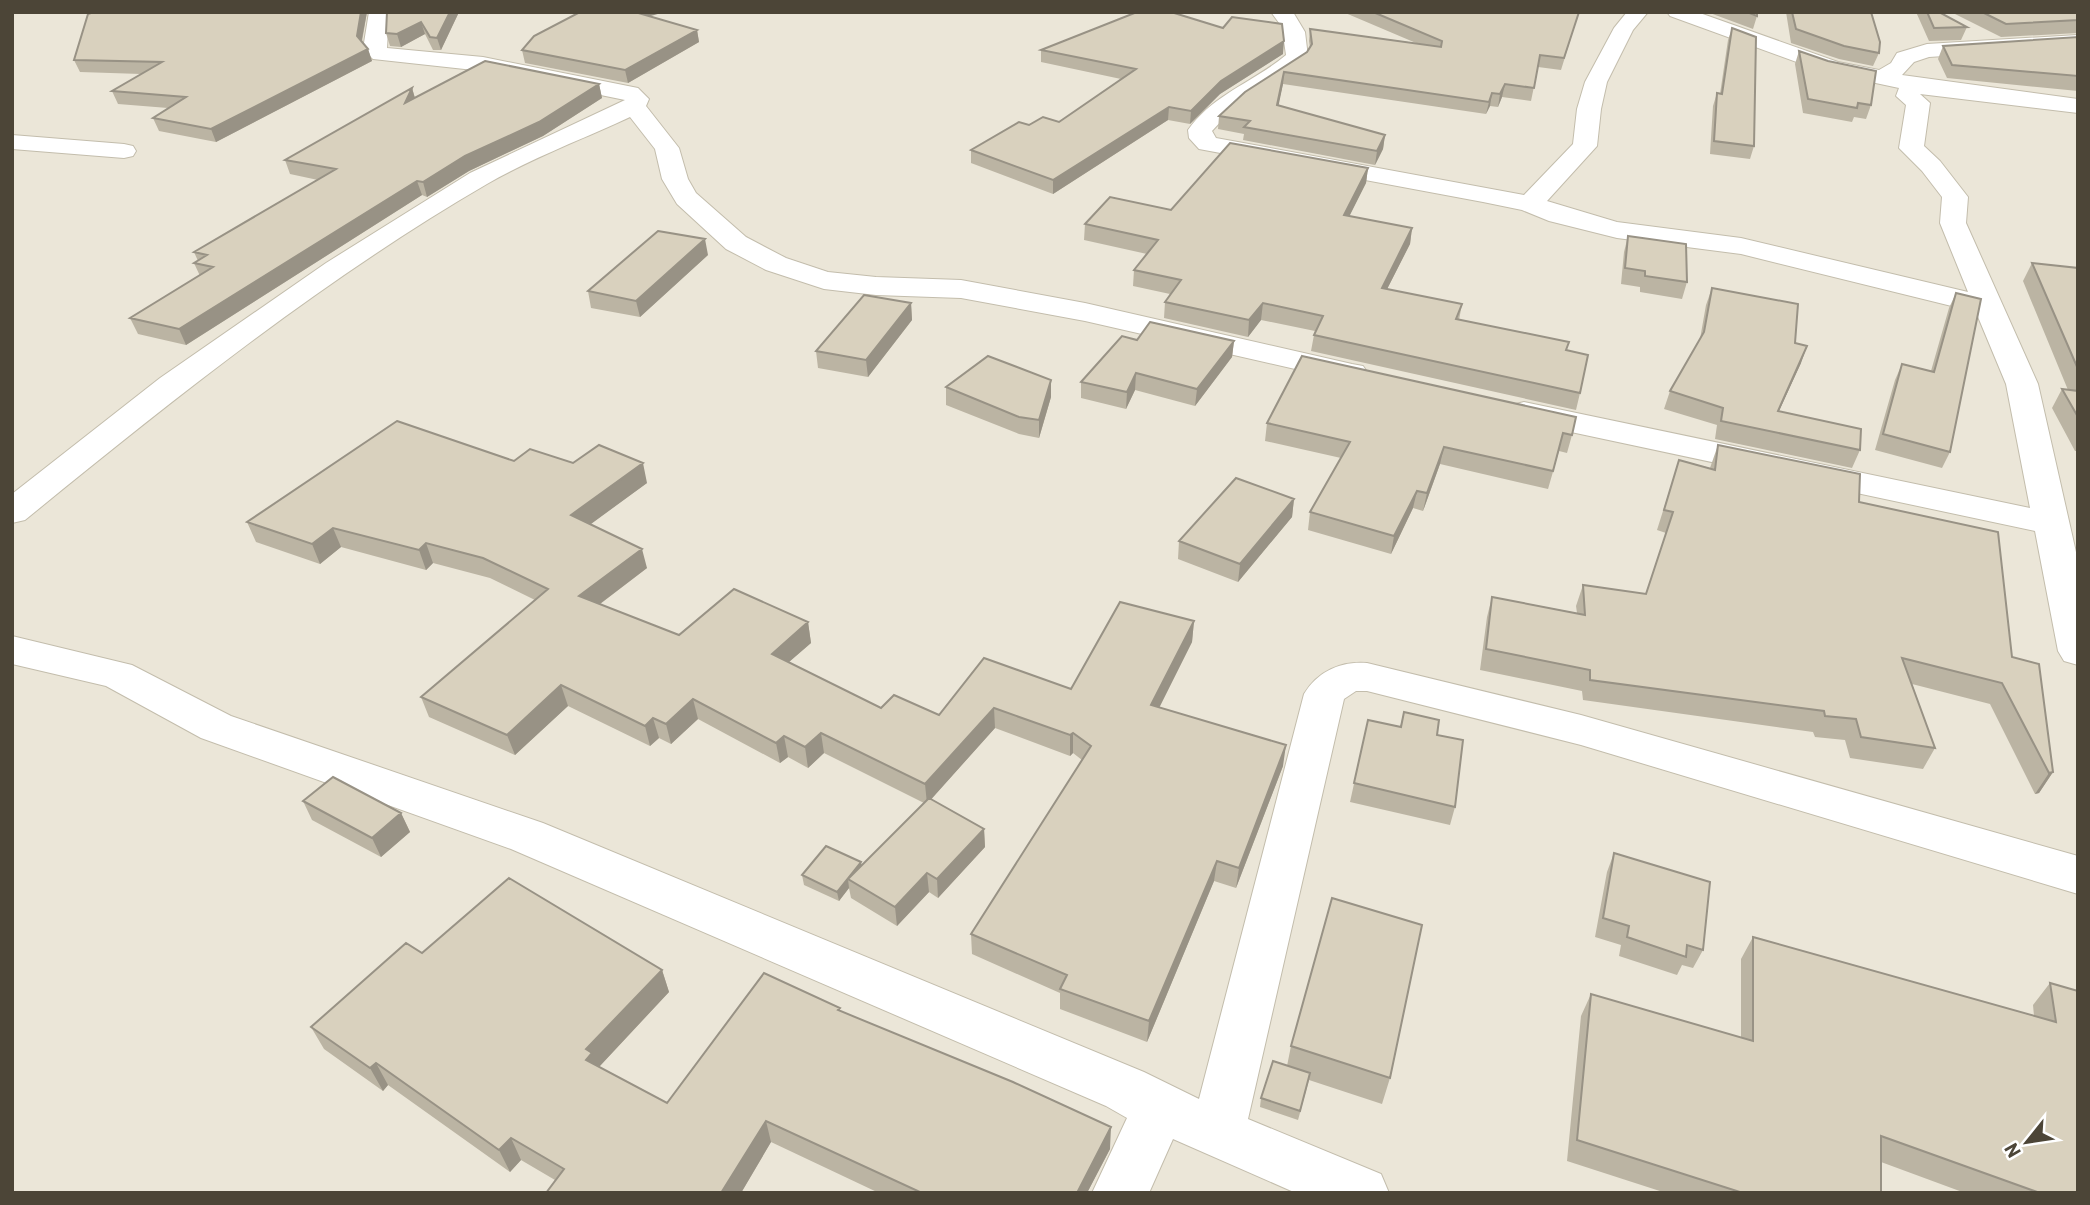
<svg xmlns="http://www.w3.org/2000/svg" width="2090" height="1205" font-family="Barlow,sans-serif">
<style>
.residential{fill:#ebe6d8}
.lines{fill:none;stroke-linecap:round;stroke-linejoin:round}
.minor-casing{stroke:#c3bdac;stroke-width:2}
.minor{fill:#fff;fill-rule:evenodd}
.wall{fill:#bbb4a3}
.shaded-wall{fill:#989285}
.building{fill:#d9d1be;stroke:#989285;stroke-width:2}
</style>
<rect width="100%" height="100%" fill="#f6f4ea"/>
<path class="residential" d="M12 12H2078V1193H12Z"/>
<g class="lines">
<defs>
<path id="minor" d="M369 12H389L387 48 483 57 638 88 649 99 646 106 679 148 688 179 696 193 746 237 786 258 828 272 876 277 961 280 1085 303 1352 364 1363 366 1368 373 1363 380 1352 382 1085 321 961 298 876 295 824 289 766 270 726 249 677 204 662 179 655 149 630 117C583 139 532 158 487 184 322 280 172 400 25 520L12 523V494L160 378 326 263 470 173 625 100 483 71 373 59 363 49Z
M1271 12H1293L1305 32 1308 57C1297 72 1279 79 1263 89 1244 100 1227 114 1212 131L1216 138 1524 195 1573 144 1577 109 1585 82 1614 28 1627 12H1648L1633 30 1607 82 1601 109 1597 146 1547 201 1617 222 1741 238 1968 292 1940 223 1942 197 1922 171 1899 148 1906 105 1896 96 1899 88 1824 72 1670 16 1667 12H1697L1838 62 1879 70 1891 63 1897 53 1927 44 2078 35V47L1929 57 1914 62 1902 75 2078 99V113L1920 94 1930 103 1924 146 1940 161 1968 197 1966 223 2038 384 2078 561V665L2064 661 2058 651 2035 531 1524 422 1512 419 1508 412 1512 405 1524 402 2030 508 2006 384 1976 312 1741 254 1617 238 1549 221 1522 210 1483 202 1199 149 1189 138 1188 130C1213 94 1254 82 1286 55L1282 27Z
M12 135 124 144 133 146 136 151 133 156 124 158 12 149Z
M12 636 132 665 231 716 543 823 1144 1072 1199 1099 1304 694C1318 671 1341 661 1367 663L1581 715 2078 856V894L1581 745 1367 691H1356L1344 699 1248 1119 1381 1174 1389 1193H1296L1173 1139 1149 1193H1092L1127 1118 1106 1106 511 849 201 738 106 686 12 664Z"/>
</defs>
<use href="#minor" class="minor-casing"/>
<use href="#minor" class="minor"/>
</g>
<path class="wall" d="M94 12H367L362 42 368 49 372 61 216 142 159 131 153 118 168 108 118 104 112 91 141 74 80 72 74 60Z
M459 12 441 50H433L425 34 401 47 390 46 386 33Z
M1343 12H1579L1561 70 1538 67 1531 101 1502 97 1498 107 1490 106 1486 114 1283 84 1278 105 1385 135 1383 149 1375 165 1243 140 1244 134 1218 129 1219 116 1307 52 1310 48 1309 41 1310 29 1416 43Z
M1710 12H1757V16L1753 29 1710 13Z
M1786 12H1871L1879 53 1873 66 1839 59 1791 43Z
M1916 12H1939L1967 27 1961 40 1929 41Z
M1951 12H2078V33L2001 37Z
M650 16 697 30 699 42 628 83 525 63 522 50Z
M1732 28 1754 146 1750 159 1710 154 1713 106 1717 93 1720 94 1728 40Z
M2078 37V91L1947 78 1938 59 1943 46Z
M1041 50 1283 54 1220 94 1190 124 1168 120 1053 194 971 163V150L1059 122 1121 79 1041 62Z
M1799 51 1871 105 1866 119 1854 117 1852 122 1803 113 1795 64Z
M599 84 602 98 543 136 469 171 427 197 422 195 186 345 138 334 130 318 200 276 194 263 198 261 194 252 318 180 290 174 285 160 412 88 415 98Z
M1368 168 1366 183 1349 216 1412 228 1410 244 1387 289 1462 304 1459 320 1567 350 1580 393 1576 410 1311 351 1314 335 1315 331 1261 320 1248 337 1164 318 1165 302 1170 294 1133 286 1134 270 1147 254 1084 240 1085 224 1171 210Z
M1628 236 1687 282 1682 299 1640 292V287L1621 284 1624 252Z
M708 255 640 317 591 308 588 291Z
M2032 263 2078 268V451H2075L2052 408 2062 389 2068 390 2023 281Z
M1712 288 1795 343 1801 363 1779 411 1860 450 1852 468 1715 439 1717 425 1664 409 1670 391 1700 339 1706 305Z
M1956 293 1950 452 1942 468 1875 450 1895 380 1902 364 1931 371 1949 308Z
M911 303 912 320 868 377 818 368 816 351Z
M1234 341 1232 357 1195 406 1135 390 1126 409 1081 398V382Z
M1302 356 1572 435 1567 453 1559 451 1548 489 1440 464 1423 511 1413 508 1391 554 1308 530 1310 512 1341 458 1265 441 1267 423Z
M946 387 1051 397 1039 438 1019 434 946 405Z
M1718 445 1859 502 2012 657 2053 772 2039 793 2035 794 1990 704 1912 684 1935 748 1923 769 1850 758 1845 740 1815 737 1813 732 1583 700 1582 691 1480 670 1487 617 1492 597 1577 613 1576 606 1583 585 1646 594 1666 533 1657 530 1679 460 1710 468Z
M514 461 573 463 647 483 590 524 647 568 600 604 679 635 808 622 811 643 789 662 881 708 939 715 1071 689 1194 621 1192 642 1159 708 1283 766 1236 888 1214 881 1147 1042 1060 1009V993L972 954 971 934 1082 760 1073 753 1070 756 995 728 931 799 984 829 985 847 938 898 929 892 897 926 851 898 849 888 839 901 804 885 802 875 862 865 924 803 824 753 808 768 788 757 780 763 698 719 671 744 659 738 650 746 568 706 515 755 429 717 421 697 535 600 490 578 433 563 426 570 341 547 320 564 256 542 247 522Z
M1294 499 1292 517 1238 582 1178 559 1179 541Z
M1404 712 1437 735 1455 807 1450 825 1350 802 1368 720 1400 727Z
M303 801 401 813 410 832 381 857 312 820Z
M1614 853 1703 950 1693 968 1682 965 1677 975 1619 956 1621 945 1595 937 1607 872Z
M1753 937 2034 1016 2033 1005 2050 983 2078 991V1193H1965L1881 1162V1193H1666L1567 1161 1581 1016 1591 994 1741 1038V959Z
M422 953 662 970 669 992 599 1067 667 1103 840 1008V1011L1110 1149 1087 1193H879L771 1142 741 1193H546L555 1180 521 1160 510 1172 388 1085 383 1091 324 1049 311 1027Z
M1291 1046 1390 1078 1382 1104 1309 1080 1298 1120 1260 1107 1261 1098 1287 1066Z"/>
<path class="shaded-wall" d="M361 12H367L360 49 357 36Z
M450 12H459L441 50 437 38Z
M627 12H665L629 22Z
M421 22 425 34 401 47 397 34Z
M697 30 699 42 628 83 625 70Z
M1284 41 1283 54 1220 94 1190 124 1191 111 1221 81Z
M368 49 372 61 216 142 211 129Z
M1284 72 1283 84 1276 118 1277 105Z
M599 84 602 98 543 136 469 171 427 197 423 182 465 156Z
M1505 84 1502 97 1498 107 1500 94Z
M412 88 416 102 405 103Z
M1492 93 1490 106 1486 114 1489 102Z
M1169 107 1168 120 1053 194V180Z
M1385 135 1383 149 1375 165 1377 151Z
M1368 168 1366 183 1342 231 1344 215Z
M417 181 422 195 186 345 179 329Z
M1412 228 1410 244 1379 305 1382 288Z
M705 239 708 255 640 317 636 301Z
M911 303 912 320 868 377 866 360Z
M1263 303 1261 320 1248 337 1249 320Z
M1234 341 1232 357 1195 406 1197 389Z
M1807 346 1801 363 1771 428 1778 411Z
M1136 373 1135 390 1126 409 1127 392Z
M1051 380V397L1039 438V420Z
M1444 447 1440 464 1423 511 1427 493Z
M643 463 647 483 576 535 571 515Z
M1417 491 1413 508 1391 554 1394 536Z
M1294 499 1292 517 1238 582 1240 564Z
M333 528 341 547 320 564 312 544Z
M426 543 433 563 426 570 419 550Z
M642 549 647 568 584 616 579 596Z
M1194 621 1192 642 1150 726 1151 705Z
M808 622 811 643 775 674 772 654Z
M561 685 568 706 515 755 507 735Z
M693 699 698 719 671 744 666 724Z
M994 708 995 728 927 804 925 784Z
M653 718 659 738 650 746 645 726Z
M821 733 824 753 808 768 805 747Z
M1073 733V753L1070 756V735Z
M784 736 788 757 780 763 776 743Z
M1286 745 1283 766 1236 888 1239 868Z
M2053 772 2039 793 2035 794 2049 773Z
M401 813 410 832 381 857 372 838Z
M984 829 985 847 938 898 937 879Z
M1217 861 1214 881 1147 1042 1149 1021Z
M861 862 863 871 848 879 849 888 839 901 837 892Z
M927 873 929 892 897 926 895 907Z
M662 970 669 992 598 1068 586 1060V1049Z
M376 1063 388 1085 383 1091 370 1068Z
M766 1121 771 1142 741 1193H721Z
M1111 1127 1110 1149 1087 1193H1077Z
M511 1138 521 1160 510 1172 499 1150Z"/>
<path class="building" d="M94 12H361L357 36 368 49 211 129 153 118 186 97 112 91 162 62 74 60 88 14Z
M387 12H450L437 38 430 37 421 22 397 34 386 33Z
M580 12H635L697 30 625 70 522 50 534 36Z
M1137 12H1171L1223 28 1232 17 1282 24 1284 41 1221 81 1191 111 1169 107 1053 180 971 150 1019 122 1029 125 1043 117 1059 122 1136 69 1041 50Z
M1373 12H1579L1564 58 1540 55 1534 88 1505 84 1500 94 1492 93 1489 102 1284 72 1277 105 1385 135 1377 151 1244 127 1250 121 1219 116 1245 92 1307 52 1312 44 1310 29 1441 47 1442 41Z
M1747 12H1757V16Z
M1792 12H1871L1880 42 1879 53 1844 46 1796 29Z
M1927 12H1939L1967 27 1934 28Z
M1982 12H2078V20L2006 24Z
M1732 28 1756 37 1754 146 1714 141 1717 93 1722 94Z
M2078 37V76L1952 65 1943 46Z
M1799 51 1828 61 1876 71 1871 105 1858 103 1857 108 1808 99Z
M485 61 599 84 539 122 465 156 423 182 417 181 179 329 130 318 213 267 194 263 207 255 194 252 336 169 285 160 412 88 405 103Z
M1230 143 1368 168 1344 215 1412 228 1382 288 1462 304 1456 319 1569 342 1566 350 1588 355 1580 393 1314 335 1323 316 1263 303 1249 320 1165 302 1181 280 1134 270 1158 240 1085 224 1110 197 1171 210Z
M658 231 705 239 636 301 588 291Z
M1628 236 1686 244 1687 282 1645 276V271L1625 268Z
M2032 263 2078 268V369Z
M1712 288 1798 304 1795 343 1807 346 1778 411 1861 429 1860 450 1721 421 1723 408 1670 391 1704 332Z
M1956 293 1981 299 1950 452 1883 434 1902 364 1934 372Z
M864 295 911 303 866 360 816 351Z
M1150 322 1234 341 1197 389 1136 373 1127 392 1081 382 1122 336 1137 340Z
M988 356 1051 380 1039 420 1019 417 946 387Z
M1302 356 1576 417 1572 435 1563 433 1553 471 1444 447 1427 493 1417 491 1394 536 1310 512 1350 442 1267 423Z
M2062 389 2078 391V417Z
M397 421 514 461 530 449 573 463 599 445 643 463 571 515 642 549 579 596 679 635 734 589 808 622 772 654 881 708 894 695 939 715 984 658 1071 689 1120 602 1194 621 1151 705 1286 745 1239 868 1217 861 1149 1021 1060 989 1067 975 971 934 1091 746 1073 733 1070 735 994 708 925 784 821 733 805 747 784 736 776 743 693 699 666 724 653 718 645 726 561 685 507 735 421 697 548 589 483 558 426 543 419 550 333 528 312 544 247 522Z
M1718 445 1860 474 1859 502 1998 532 2012 657 2039 664 2053 772 2049 773 2002 683 1902 658 1935 748 1861 737 1856 719 1825 716 1824 711 1590 680V670L1486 649 1492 597 1585 615 1583 585 1646 594 1673 512 1664 510 1679 460 1715 470Z
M1236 478 1294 499 1240 564 1179 541Z
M1404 712 1439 720 1437 735 1463 740 1455 807 1354 783 1368 720 1401 727Z
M333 777 401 813 372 838 303 801Z
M929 798 984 829 937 879 927 873 895 907 848 879Z
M826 846 861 862 837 892 802 875Z
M1614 853 1710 882 1703 950 1687 945 1686 957 1627 937 1629 926 1603 918Z
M509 878 662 970 586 1049 592 1053 586 1060 667 1103 764 973 840 1008 838 1010 1013 1082 1111 1127 1077 1193H922L766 1121 721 1193H546L564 1169 511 1138 499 1150 376 1063 370 1068 311 1027 406 943 422 953Z
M1332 898 1422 925 1390 1078 1291 1046Z
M1753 937 2056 1022 2050 983 2078 991V1193H2040L1881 1136V1193H1743L1577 1140 1591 994 1753 1041Z
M1273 1061 1310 1073 1300 1111 1261 1098Z"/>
<rect width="2090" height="1205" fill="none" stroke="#4c4537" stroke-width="28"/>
<g transform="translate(2027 1142) rotate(240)" stroke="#ffffff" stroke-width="5" paint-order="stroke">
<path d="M0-5L12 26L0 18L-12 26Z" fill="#4c4537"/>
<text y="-10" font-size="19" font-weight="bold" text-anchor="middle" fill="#4c4537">N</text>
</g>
</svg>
